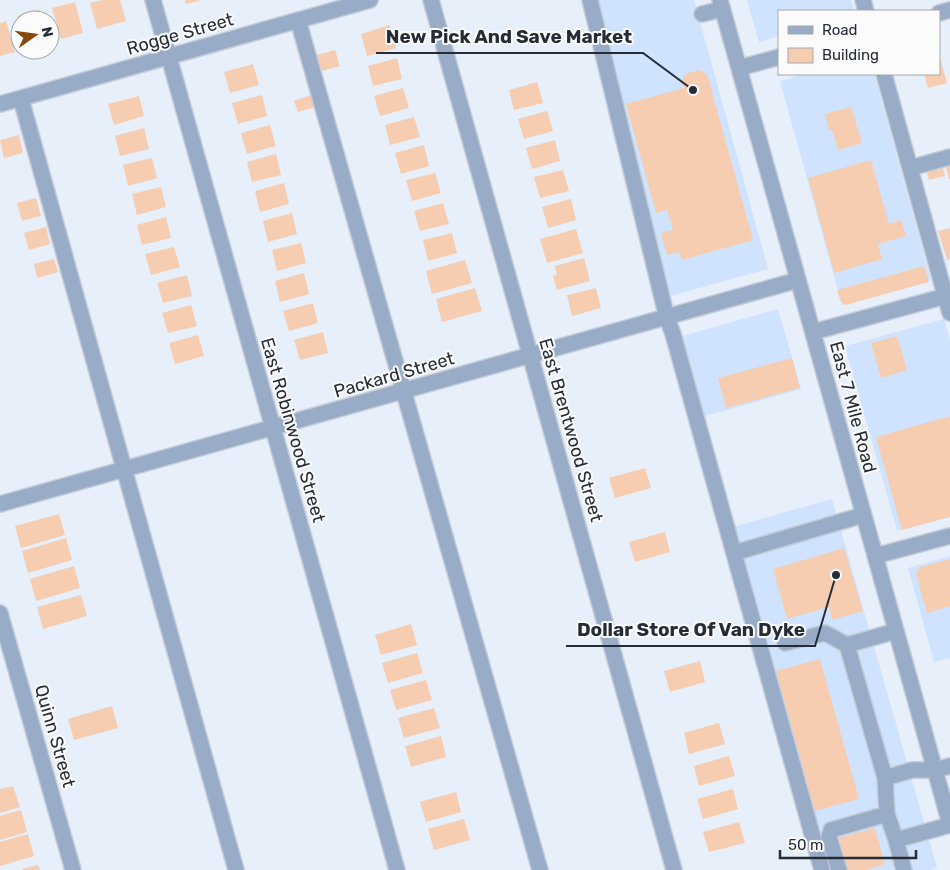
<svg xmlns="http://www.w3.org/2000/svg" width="950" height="870" font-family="Rubik,sans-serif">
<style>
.built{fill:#cfe3fe}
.building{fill:#f6cdb0}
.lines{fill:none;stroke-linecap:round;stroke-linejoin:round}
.minor-casing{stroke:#c3ccd7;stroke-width:18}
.minor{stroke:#98acc7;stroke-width:15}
.labels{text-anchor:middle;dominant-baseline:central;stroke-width:4;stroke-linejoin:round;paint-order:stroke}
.street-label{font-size:18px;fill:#252c36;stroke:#fbfbfb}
.leader{fill:none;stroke:#252c36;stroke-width:2}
.callout-dot{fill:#252c36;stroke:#fbfbfb;stroke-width:2}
.callout-label{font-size:19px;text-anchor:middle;font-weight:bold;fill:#252c36;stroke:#fbfbfb;stroke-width:4;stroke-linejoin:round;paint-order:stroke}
</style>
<rect width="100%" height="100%" fill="#e6effa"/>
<path class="built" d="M599 0H694L768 269 667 297Z
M747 0H851L854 11H779V36L759 42Z
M804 74H874L931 280 842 305 780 81Z
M778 309 801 389 702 417 679 337Z
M944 319 950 340V515L897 530 845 346Z
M832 499 937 868 930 870H829L733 527Z
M950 556V658L934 662 908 568Z"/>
<path class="building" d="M102 0H120L126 21 97 29 90 3Z
M185 0H199V1L186 4Z
M75 2 83 33 61 39 52 8Z
M39 10 42 20H20L19 26 17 16Z
M6 21 15 52 0 56V23Z
M390 25 396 48 367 56 361 34Z
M335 50 340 66 322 71 317 55Z
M939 54 947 83 928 88 924 74H939Z
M397 58 402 79 373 86 368 66Z
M253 64 259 85 230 93 224 72Z
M699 70 707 74 753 240 682 260 679 252 667 255 661 233 673 230 667 210 656 213 626 104 684 88 682 81 685 74Z
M537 82 543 103 514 110 509 90Z
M403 88 409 108 380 116 374 96Z
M262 95 267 116 238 124 232 103Z
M311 95 315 107 298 112 294 101Z
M139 96 144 116 114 125 108 104Z
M851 107 862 143 838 150 832 129 829 130 825 114Z
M547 111 553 131 524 139 518 119Z
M414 117 420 137 390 145 385 125Z
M270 125 276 146 247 154 241 133Z
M144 128 149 149 120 156 115 136Z
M19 135 23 153 4 158 0 140Z
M555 140 560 161 532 169 526 148Z
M424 145 429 166 401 174 395 153Z
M276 154 281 175 252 182 247 162Z
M152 158 157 178 128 186 123 165Z
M871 160 889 224 901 220 906 236 878 244 882 259 834 273 808 178Z
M950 161V179H949L945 163Z
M942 164 945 176 929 180 926 168Z
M563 170 569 191 540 198 534 177Z
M435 173 441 193 412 201 406 180Z
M284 183 289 204 260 212 255 191Z
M161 187 166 207 137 215 132 194Z
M36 198 41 216 22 221 17 203Z
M571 199 576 220 548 228 542 207Z
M443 203 449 224 420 231 414 211Z
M292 213 297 234 268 242 263 221Z
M166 217 171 238 142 245 137 225Z
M46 227 50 244 29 250 24 233Z
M950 228V259L947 260 938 231Z
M576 229 583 253 547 263 540 239Z
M452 233 457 253 428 261 423 240Z
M301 243 306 263 277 271 272 250Z
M174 247 180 267 151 275 145 254Z
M584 258 590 281 557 290 553 276 557 275 555 266Z
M54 259 58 272 37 278 34 264Z
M465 260 472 283 432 294 426 271Z
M924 266 929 282 845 305 841 302 837 290Z
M304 273 309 294 280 302 275 281Z
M187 275 192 296 163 303 157 283Z
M475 288 482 311 442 322 436 299Z
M596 288 601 308 572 316 567 295Z
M313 303 318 323 289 331 283 311Z
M191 305 197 326 168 333 162 313Z
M323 332 328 353 300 360 294 340Z
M198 335 204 356 175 364 169 343Z
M897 336 907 370 881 378 871 343Z
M792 358 800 388 726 408 718 378Z
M950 416V517L902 530 876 437Z
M645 468 651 488 615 498 609 478Z
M59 514 65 535 21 548 15 526Z
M665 532 670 552 635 562 629 542Z
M66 538 72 560 28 573 22 551Z
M844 548 863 611 832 620 829 607 787 619 773 569Z
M950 559V606L927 613 916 574 920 567Z
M74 566 80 588 36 601 30 579Z
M81 595 87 616 43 629 37 607Z
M411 624 417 645 381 655 375 635Z
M417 653 423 673 388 683 382 663Z
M820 659 859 799 815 811 776 671Z
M700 661 705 682 670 692 664 671Z
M426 680 432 700 396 710 390 690Z
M112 706 118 728 74 740 68 719Z
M434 708 440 728 404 738 398 718Z
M719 723 725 744 689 754 684 733Z
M441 736 446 757 411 767 405 746Z
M729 756 735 776 699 786 694 766Z
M13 786 20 807 0 813V789Z
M733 789 738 809 703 819 697 799Z
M456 792 461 812 426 822 420 802Z
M21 810 27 832 0 840V816Z
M464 819 470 840 434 850 428 829Z
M739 822 745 843 709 852 703 832Z
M875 828 885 864 866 870H847L838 838Z
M28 834 34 856 0 866V842Z
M38 865 40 870H22V869Z"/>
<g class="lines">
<defs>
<path id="minor" d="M153 0 397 870
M431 0 674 870
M590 0 667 318 673 334 822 870
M720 0 950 824
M863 0 866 11
M939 13 950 10
M702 14 722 9
M298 20 540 870
M739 68 779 57
M884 74 950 313
M21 99 236 870
M0 104 370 0
M910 168 950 157
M813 332 950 295
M0 504 798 280
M734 553 863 515
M875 556 950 536
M0 613 73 870
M896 631 847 645 885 778 912 770H935L950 766
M785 643 825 633 847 645
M885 778 887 814
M896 840 904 870
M839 870 829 837 831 830 887 814 896 840 950 825"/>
</defs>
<use href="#minor" class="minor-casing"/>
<use href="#minor" class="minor"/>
</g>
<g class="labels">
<g class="street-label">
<text transform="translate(180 34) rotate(-16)">Rogge Street</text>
<text transform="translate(394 375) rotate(-16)">Packard Street</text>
<text transform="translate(853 407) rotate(75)">East 7 Mile Road</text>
<text transform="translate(293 430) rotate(74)">East Robinwood Street</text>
<text transform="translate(571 430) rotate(74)">East Brentwood Street</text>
<text transform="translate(55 736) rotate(74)">Quinn Street</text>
</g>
</g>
<path class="leader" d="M693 90L643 53H376M836 575L815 646H566"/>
<g class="callout-dot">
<circle cx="693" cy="90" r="5"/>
<circle cx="836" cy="575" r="5"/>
</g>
<g class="callout-label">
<text x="509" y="43">New Pick And Save Market</text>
<text x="691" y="636">Dollar Store Of Van Dyke</text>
</g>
<rect x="778" y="10" width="162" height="65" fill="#fbfbfb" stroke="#a5a8ac"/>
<rect x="788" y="26" width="25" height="8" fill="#98acc7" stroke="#a5a8ac"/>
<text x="822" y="35" font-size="15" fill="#252c36">Road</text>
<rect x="788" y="48" width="25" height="15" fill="#f6cdb0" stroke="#a5a8ac"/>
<text x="822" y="60" font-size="15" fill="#252c36">Building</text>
<g transform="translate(35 35) rotate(76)"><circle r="24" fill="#fbfbfb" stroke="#a5a8ac"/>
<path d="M0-4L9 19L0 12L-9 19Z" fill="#86480b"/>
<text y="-8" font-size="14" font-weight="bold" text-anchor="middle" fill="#252c36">N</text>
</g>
<path d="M780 850v8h136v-8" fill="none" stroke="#252c36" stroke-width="2.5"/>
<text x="788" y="850" font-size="15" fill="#252c36" stroke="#fbfbfb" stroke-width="4" paint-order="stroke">50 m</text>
</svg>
